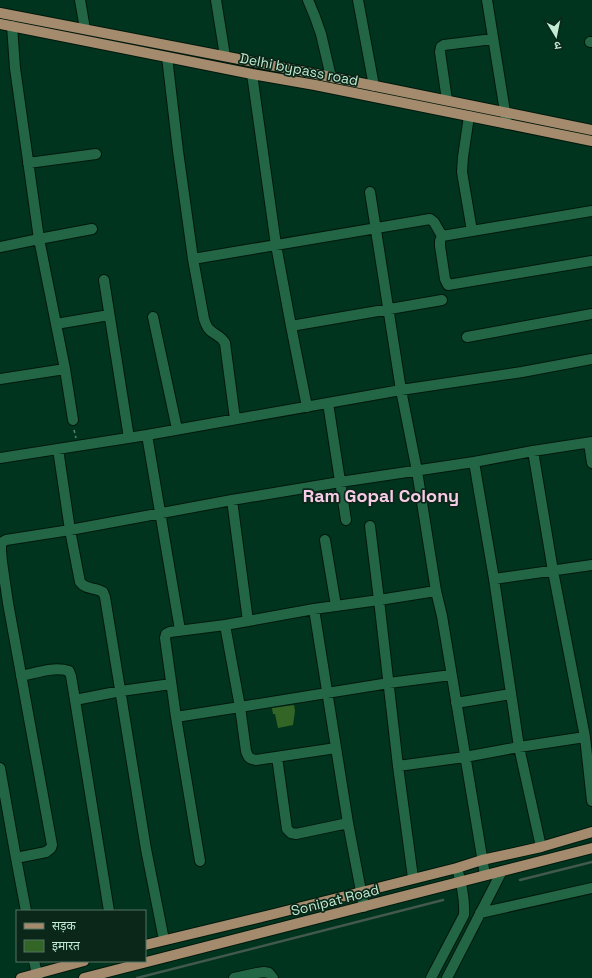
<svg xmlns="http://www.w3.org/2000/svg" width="592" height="978" font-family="'Space Grotesk','Noto Sans Devanagari',sans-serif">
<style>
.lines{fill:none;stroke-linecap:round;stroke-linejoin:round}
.stream{stroke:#42594c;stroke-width:2.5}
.building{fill:#336526}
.minor-casing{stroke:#00180c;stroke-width:12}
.major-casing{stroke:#00180c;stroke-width:12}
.path{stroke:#598871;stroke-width:1.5;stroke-dasharray:3 3;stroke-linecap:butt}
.minor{stroke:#226646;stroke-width:10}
.major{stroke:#a48b6d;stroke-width:10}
.labels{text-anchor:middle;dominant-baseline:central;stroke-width:3.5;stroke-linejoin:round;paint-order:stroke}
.street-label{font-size:14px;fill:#c2ebd3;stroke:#0a2719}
.district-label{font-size:18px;font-weight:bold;fill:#f7cce7;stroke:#0a2719}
</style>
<rect width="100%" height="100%" fill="#00341e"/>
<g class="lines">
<path class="stream" d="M520 880 592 862
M137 978 443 900"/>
</g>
<path class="building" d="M294 705 295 711 293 725 278 728 275 714H273L272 708Z"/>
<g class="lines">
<defs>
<path id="minor" d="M80 0 85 29
M216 0 225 56
M308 0 315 17 321 34 331 77
M358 0 374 86
M487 0 507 124
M12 26 15 68 39 239 92 229
M590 42H592
M167 57 178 151 193 259 204 319C205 322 206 325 208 328 213 335 220 334 225 343L235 419
M252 74 276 245 291 326 442 300
M447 100 440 52 441 47 444 45 493 39
M469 116 463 157 462 172 472 231
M28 163 96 154
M370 192 401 390 417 471 436 591 442 616 485 875
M442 236 440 241V246L445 279 448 285 592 261
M442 236 592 211
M0 247 39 239 65 369 73 420
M193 259 430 219 434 222 442 236
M104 280 129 438
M153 317 177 429
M56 324 109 315
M291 326 307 407
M467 337 592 314
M0 379 65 369
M328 403 346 520
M589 443 592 463
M58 449 70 530 80 582C86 590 95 587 103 592L105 597 146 849 164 940
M533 451 553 571 585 737 592 801
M0 458 147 435
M474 462 533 451 592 442
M370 526 379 600 436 591
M325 540 336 606
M0 562H2L8 603 52 845 51 848 46 852 16 858 26 911
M2 562 1 551V543L6 540 70 530 232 500
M494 579 592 565
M314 609 348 823 364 907
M248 621 225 625 240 707 389 683 451 675
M180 630 147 435 401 390 522 372 592 359
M21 676C36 673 54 666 69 671L71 676 75 700
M456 703 511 694
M176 717 240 707 246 751C248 757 249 759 256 760L336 748
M277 757 287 829 291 833 296 834 348 823
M398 766 465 757 519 747 585 737
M0 768 16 858
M200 861 176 717 165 638 166 634 170 632 225 625
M413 878 398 766 379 600 314 609 248 621 232 500 340 482 474 462 494 579 519 747 541 847
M109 911 75 700 121 691 171 684
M480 913 592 888
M34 961 38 978
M234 978 257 973 264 972 269 973 273 978
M431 978 464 915C465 898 461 883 457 868
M447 978 502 871"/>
<path id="major" d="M0 13 316 74 592 130
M0 24 167 57 252 74 315 85 592 141
M145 945 274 914 457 868 482 860 541 847 592 832
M21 978 84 961
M84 978 592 848"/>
</defs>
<use href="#minor" class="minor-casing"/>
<use href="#major" class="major-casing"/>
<path class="path" d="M74 430 76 438"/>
<use href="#minor" class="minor"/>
<use href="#major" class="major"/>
</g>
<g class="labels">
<g class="street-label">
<text transform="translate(299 69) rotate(11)">Delhi bypass road</text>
<text transform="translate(335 900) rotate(-14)">Sonipat Road</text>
</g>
<g class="district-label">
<text x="381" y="495">Ram Gopal Colony</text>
</g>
</g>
<rect x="16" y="910" width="130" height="52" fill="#0a2719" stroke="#547563"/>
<rect x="24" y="923" width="20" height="6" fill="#a48b6d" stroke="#547563"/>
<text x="52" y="930" font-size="12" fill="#c2ebd3">सड़क</text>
<rect x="24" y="940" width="20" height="12" fill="#336526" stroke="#547563"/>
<text x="52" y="950" font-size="12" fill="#c2ebd3">इमारत</text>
<g transform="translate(556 36) rotate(170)" stroke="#0a2719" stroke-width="3" paint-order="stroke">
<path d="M0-3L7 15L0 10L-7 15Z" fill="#c2ebd3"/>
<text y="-6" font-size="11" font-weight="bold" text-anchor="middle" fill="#c2ebd3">उ</text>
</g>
</svg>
